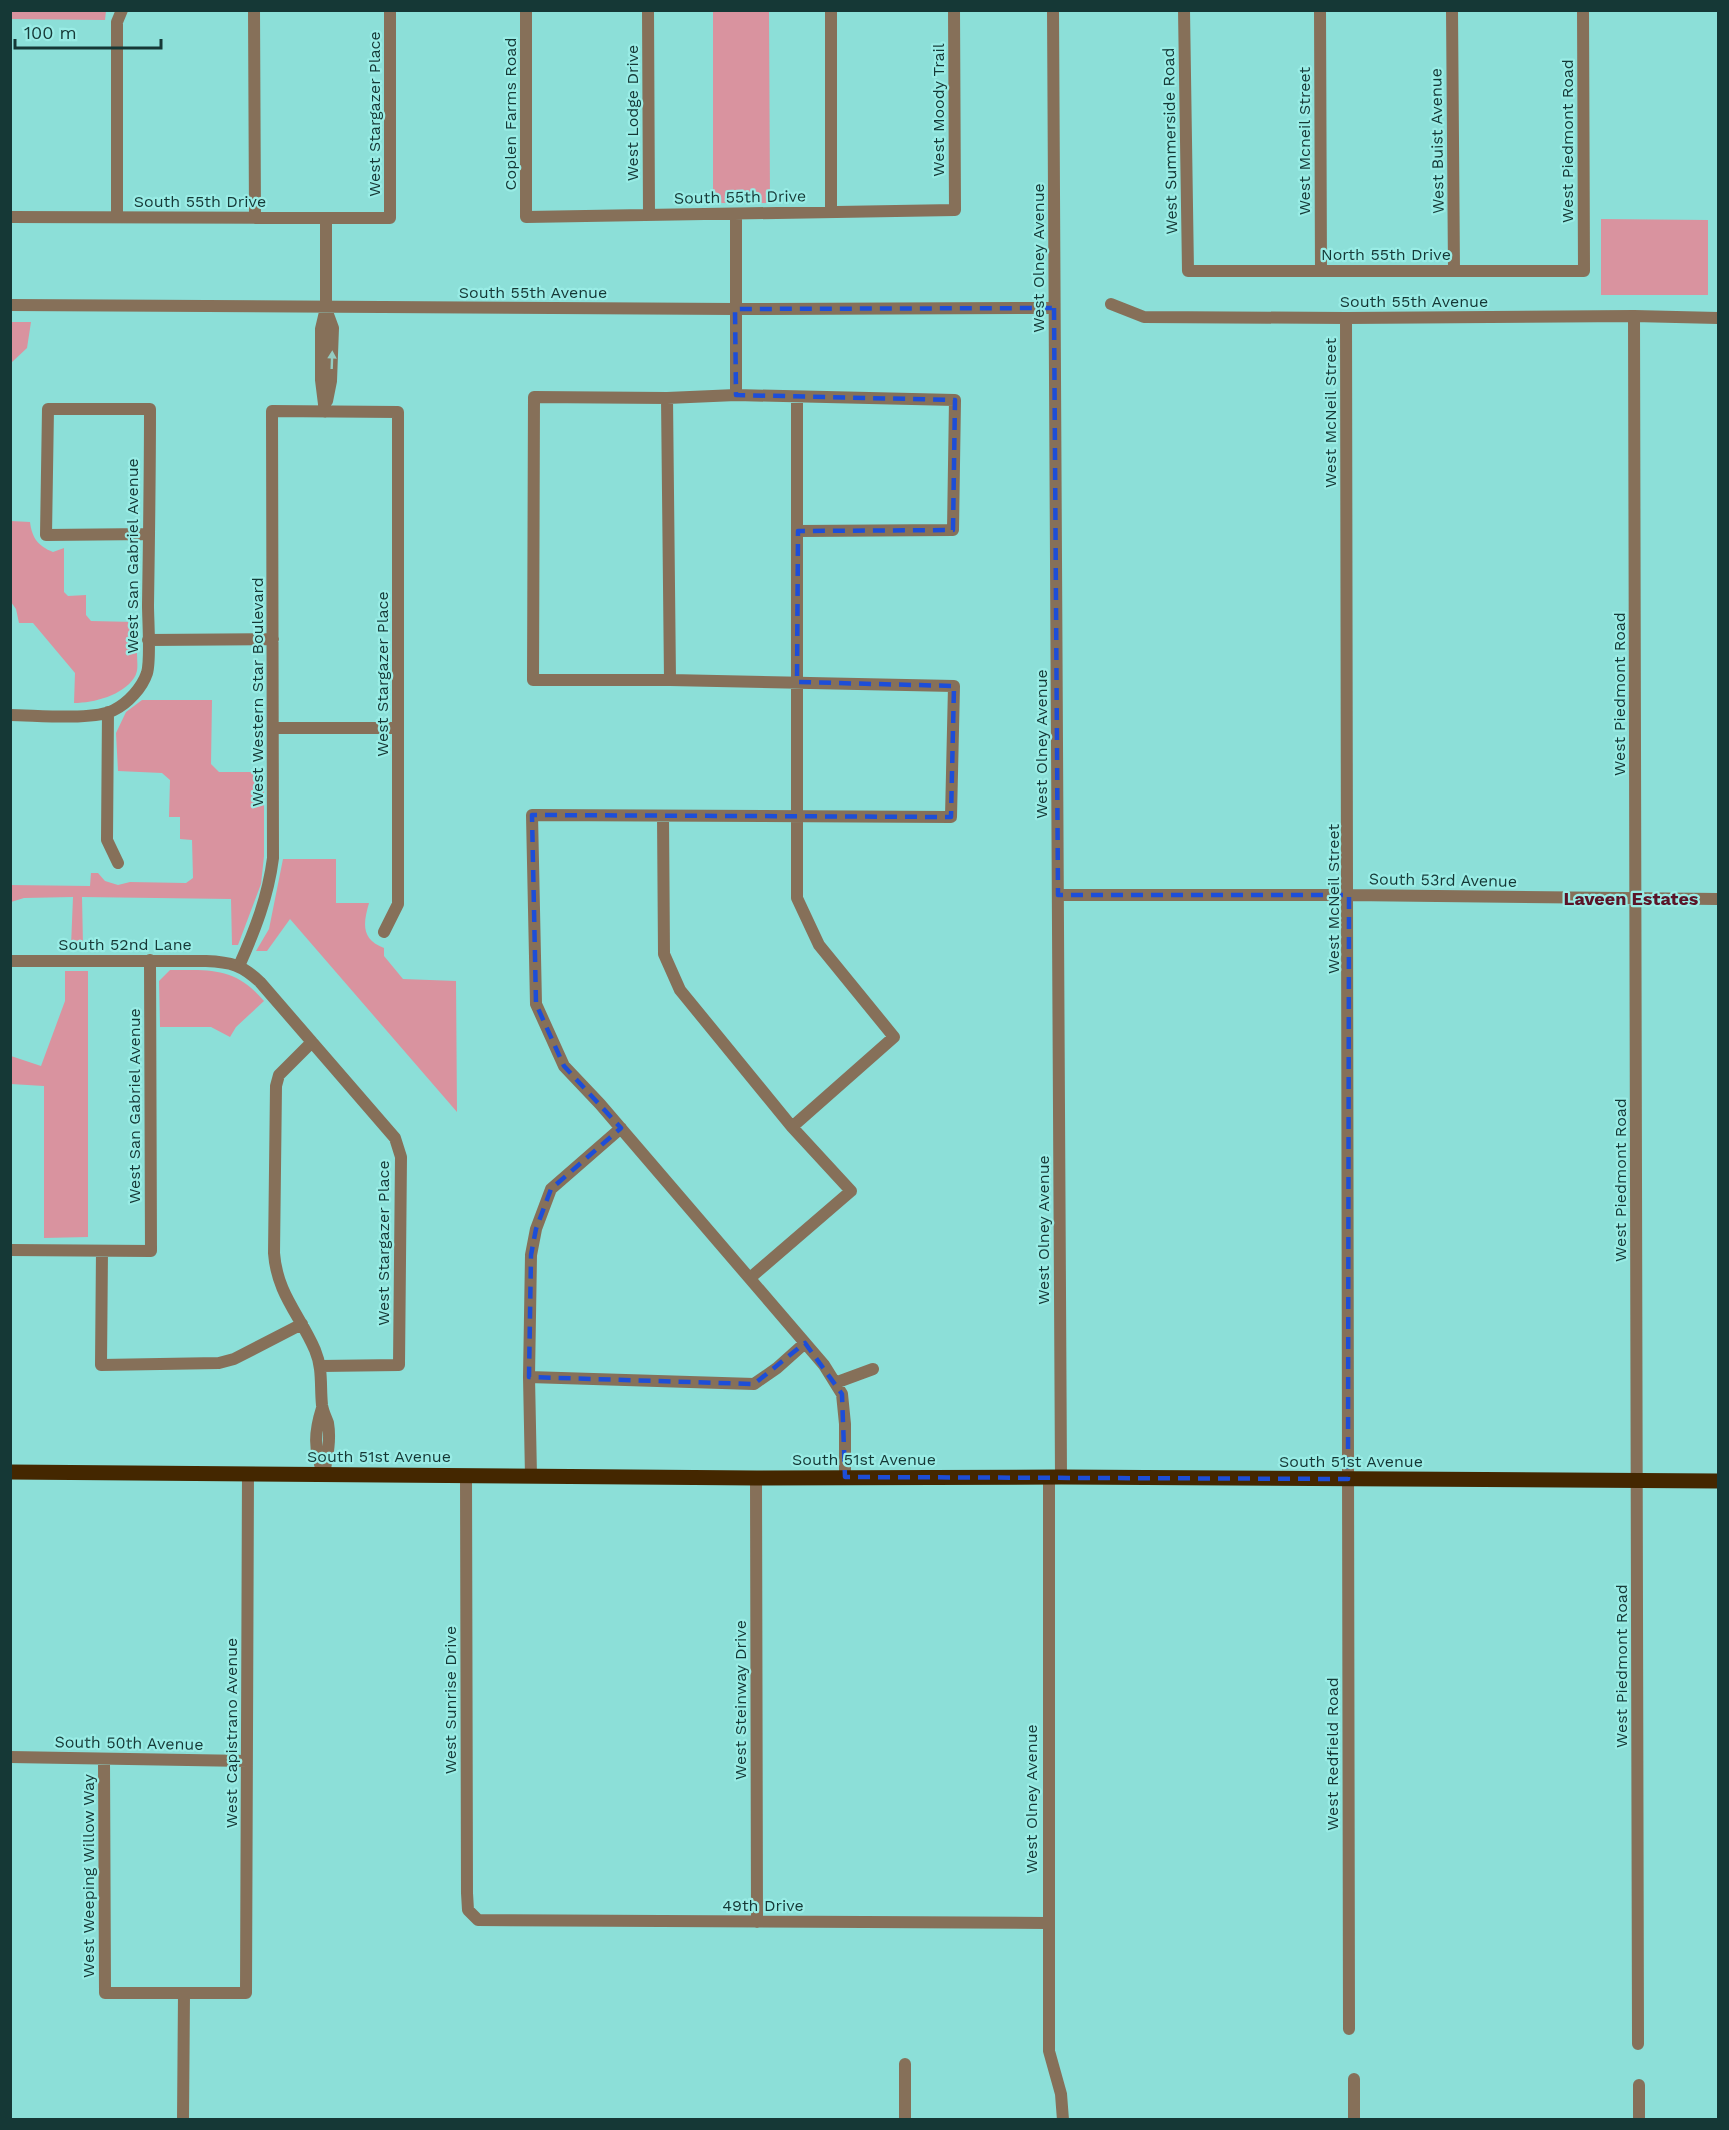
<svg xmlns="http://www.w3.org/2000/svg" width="1729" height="2130" font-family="'Work Sans',sans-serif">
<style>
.green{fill:#d9939f}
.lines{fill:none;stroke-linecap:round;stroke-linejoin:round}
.minor{stroke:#867059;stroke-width:12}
.major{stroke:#442700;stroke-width:15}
.oneway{fill:#94cdc2}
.marked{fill:none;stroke:#1d4ed8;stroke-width:4.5;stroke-dasharray:12 8;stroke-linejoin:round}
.labels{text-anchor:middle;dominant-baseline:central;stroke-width:4.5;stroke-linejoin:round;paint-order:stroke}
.street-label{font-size:16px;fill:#153836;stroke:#99ece5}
.neighbourhood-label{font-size:18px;font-weight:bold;fill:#5a1528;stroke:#99ece5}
</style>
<rect width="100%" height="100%" fill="#8cdfd8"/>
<path class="green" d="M11 10H106V11L105 20 11 19Z
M713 11H769L770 203H713Z
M1601 219 1708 220V295H1601Z
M11 322H31L27 348 11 363Z
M11 521 30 522C32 538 38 546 53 552L64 548V592L68 596 86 595V615L91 621 135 622C141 639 137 639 137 654 137 662 139 671 134 678 123 695 94 703 74 703L75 673 33 623H19L16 609 11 602Z
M142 700H212L211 764 219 772H264V856L261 884 238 945H232L231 899 82 897 83 945 71 946 73 897 24 898 11 902V885L90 886 91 873H98L105 881 118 885 130 882 186 883 193 878 192 840 180 839V817H169L170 780 162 773 118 771 116 733 126 712Z
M283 859H336V903H369C363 924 361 939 384 948V956L403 979 456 981 457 1112 290 919 267 951H256L269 929Z
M170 970C212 970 235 967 264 1001L236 1027 230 1037 211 1027H160L159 981Z
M65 971H88V1237L44 1238V1086L11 1084V1056L41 1066 65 1001Z"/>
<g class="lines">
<path class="minor" d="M254 10 255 218
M526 10V217L955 210 954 10
M648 10 649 215
M831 10V212
M1053 10 1061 1477
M1184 10 1188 271H1584L1583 10
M1320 10 1321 271
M1452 10 1454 271
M736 214V395
M10 217 390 218V10
M117 217V22L122 10
M1111 304 1144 317 1346 318 1634 316 1718 318
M10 305 735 309 1054 308
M326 309 333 328 331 381 327 401
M1634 316 1638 2044
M1346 318C1349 889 1348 1459 1349 2029
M667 398 670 680
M325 412 321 380V329L326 308V218
M798 531 953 530 955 400 736 395 667 398 534 397 533 680H670L954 686 951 817 532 815 536 1004 564 1066 600 1104 824 1365 842 1394 845 1424V1477
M148 640 273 639
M108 712 107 840 118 863
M10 715C36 715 93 721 114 710 128 703 142 688 147 673 151 660 148 621 148 605 149 540 150 475 150 409H48L46 535 149 534
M274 728H398
M663 816 664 954 680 990 792 1127 851 1191 750 1278
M1058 895H1349L1718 899
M10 961H206C231 962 242 965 260 982L395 1138 401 1157 399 1365 321 1366
M239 966C255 930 268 897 273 858L272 411 398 412V904L384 932
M312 1042 279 1075 276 1086 274 1253C277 1294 300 1315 315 1350 323 1369 320 1386 322 1405 323 1412 326 1417 328 1423 331 1440 327 1458 324 1474
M792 1127 894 1037 819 945 797 898V397
M621 1128 551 1189 536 1229 531 1255 529 1377 754 1384 777 1368 805 1343
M10 1250 151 1251 150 960
M102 1251 101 1365 219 1363 234 1359 302 1324
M529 1377 531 1476
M835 1383 873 1369
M322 1408C314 1433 314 1449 323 1473
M466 1475 467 1893 468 1910 478 1920 1047 1923
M1049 1477V2051L1061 2094 1063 2120
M756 1478 757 1922
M10 1757 247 1761
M104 1759 105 1993H246L248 1473
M905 2064V2120
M1354 2079V2120
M1639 2085V2120
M183 2120 184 1994"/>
<path class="major" d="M10 1472 756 1478 1061 1477 1718 1481"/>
</g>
<defs><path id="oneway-solid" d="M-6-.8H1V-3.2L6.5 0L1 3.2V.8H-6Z" transform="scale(1.5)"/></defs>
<use class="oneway" href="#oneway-solid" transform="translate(332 360) rotate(-88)"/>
<path class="marked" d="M1054 308 1058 895H1349L1348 1479 845 1477 842 1394 805 1343 754 1384 529 1377 531 1255 536 1229 551 1189 621 1128 564 1066 536 1004 532 815 951 817 954 686 797 682 798 531 953 530 955 400 736 395 735 309Z"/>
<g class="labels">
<g class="street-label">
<text transform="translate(938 110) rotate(-90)">West Moody Trail</text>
<text transform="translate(632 113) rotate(-90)">West Lodge Drive</text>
<text transform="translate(374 114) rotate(-90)">West Stargazer Place</text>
<text transform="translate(510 114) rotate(-90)">Coplen Farms Road</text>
<text transform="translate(1170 141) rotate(-91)">West Summerside Road</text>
<text transform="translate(1304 141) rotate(-90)">West Mcneil Street</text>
<text transform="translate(1437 141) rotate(-91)">West Buist Avenue</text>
<text transform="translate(1567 141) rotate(-90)">West Piedmont Road</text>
<text transform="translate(740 197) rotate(-1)">South 55th Drive</text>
<text x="200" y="201">South 55th Drive</text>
<text x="1386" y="254">North 55th Drive</text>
<text transform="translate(1038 258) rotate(-90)">West Olney Avenue</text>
<text x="533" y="292">South 55th Avenue</text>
<text x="1414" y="301">South 55th Avenue</text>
<text transform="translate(1330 413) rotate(-90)">West McNeil Street</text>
<text transform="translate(132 556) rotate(-90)">West San Gabriel Avenue</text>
<text transform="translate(382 674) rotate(-90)">West Stargazer Place</text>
<text transform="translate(257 692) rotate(-90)">West Western Star Boulevard</text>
<text transform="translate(1619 694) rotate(-90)">West Piedmont Road</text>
<text transform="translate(1041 744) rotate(-90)">West Olney Avenue</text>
<text transform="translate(1443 880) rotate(1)">South 53rd Avenue</text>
<text transform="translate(1333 899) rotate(-90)">West McNeil Street</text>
<text x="125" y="944">South 52nd Lane</text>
<text transform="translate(134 1106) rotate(-90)">West San Gabriel Avenue</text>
<text transform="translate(1620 1180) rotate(-90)">West Piedmont Road</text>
<text transform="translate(1043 1230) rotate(-90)">West Olney Avenue</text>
<text transform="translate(383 1243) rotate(-90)">West Stargazer Place</text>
<text x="379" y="1456">South 51st Avenue</text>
<text x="864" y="1459">South 51st Avenue</text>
<text x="1351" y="1461">South 51st Avenue</text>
<text transform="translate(1621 1666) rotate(-90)">West Piedmont Road</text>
<text transform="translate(450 1700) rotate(-90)">West Sunrise Drive</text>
<text transform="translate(740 1700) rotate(-90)">West Steinway Drive</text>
<text transform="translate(231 1733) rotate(-90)">West Capistrano Avenue</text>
<text transform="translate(129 1743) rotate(1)">South 50th Avenue</text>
<text transform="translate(1332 1754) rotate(-90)">West Redfield Road</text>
<text transform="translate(1031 1799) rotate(-90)">West Olney Avenue</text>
<text transform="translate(88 1876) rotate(-90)">West Weeping Willow Way</text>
<text x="763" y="1905">49th Drive</text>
</g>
<g class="neighbourhood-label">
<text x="1631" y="898">Laveen Estates</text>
</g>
</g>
<rect width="1729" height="2130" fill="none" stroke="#153836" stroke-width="24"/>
<path d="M15 39v9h146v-9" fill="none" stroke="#153836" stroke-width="3"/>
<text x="24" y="39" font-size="18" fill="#153836" stroke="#99ece5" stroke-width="4.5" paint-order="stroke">100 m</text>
</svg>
